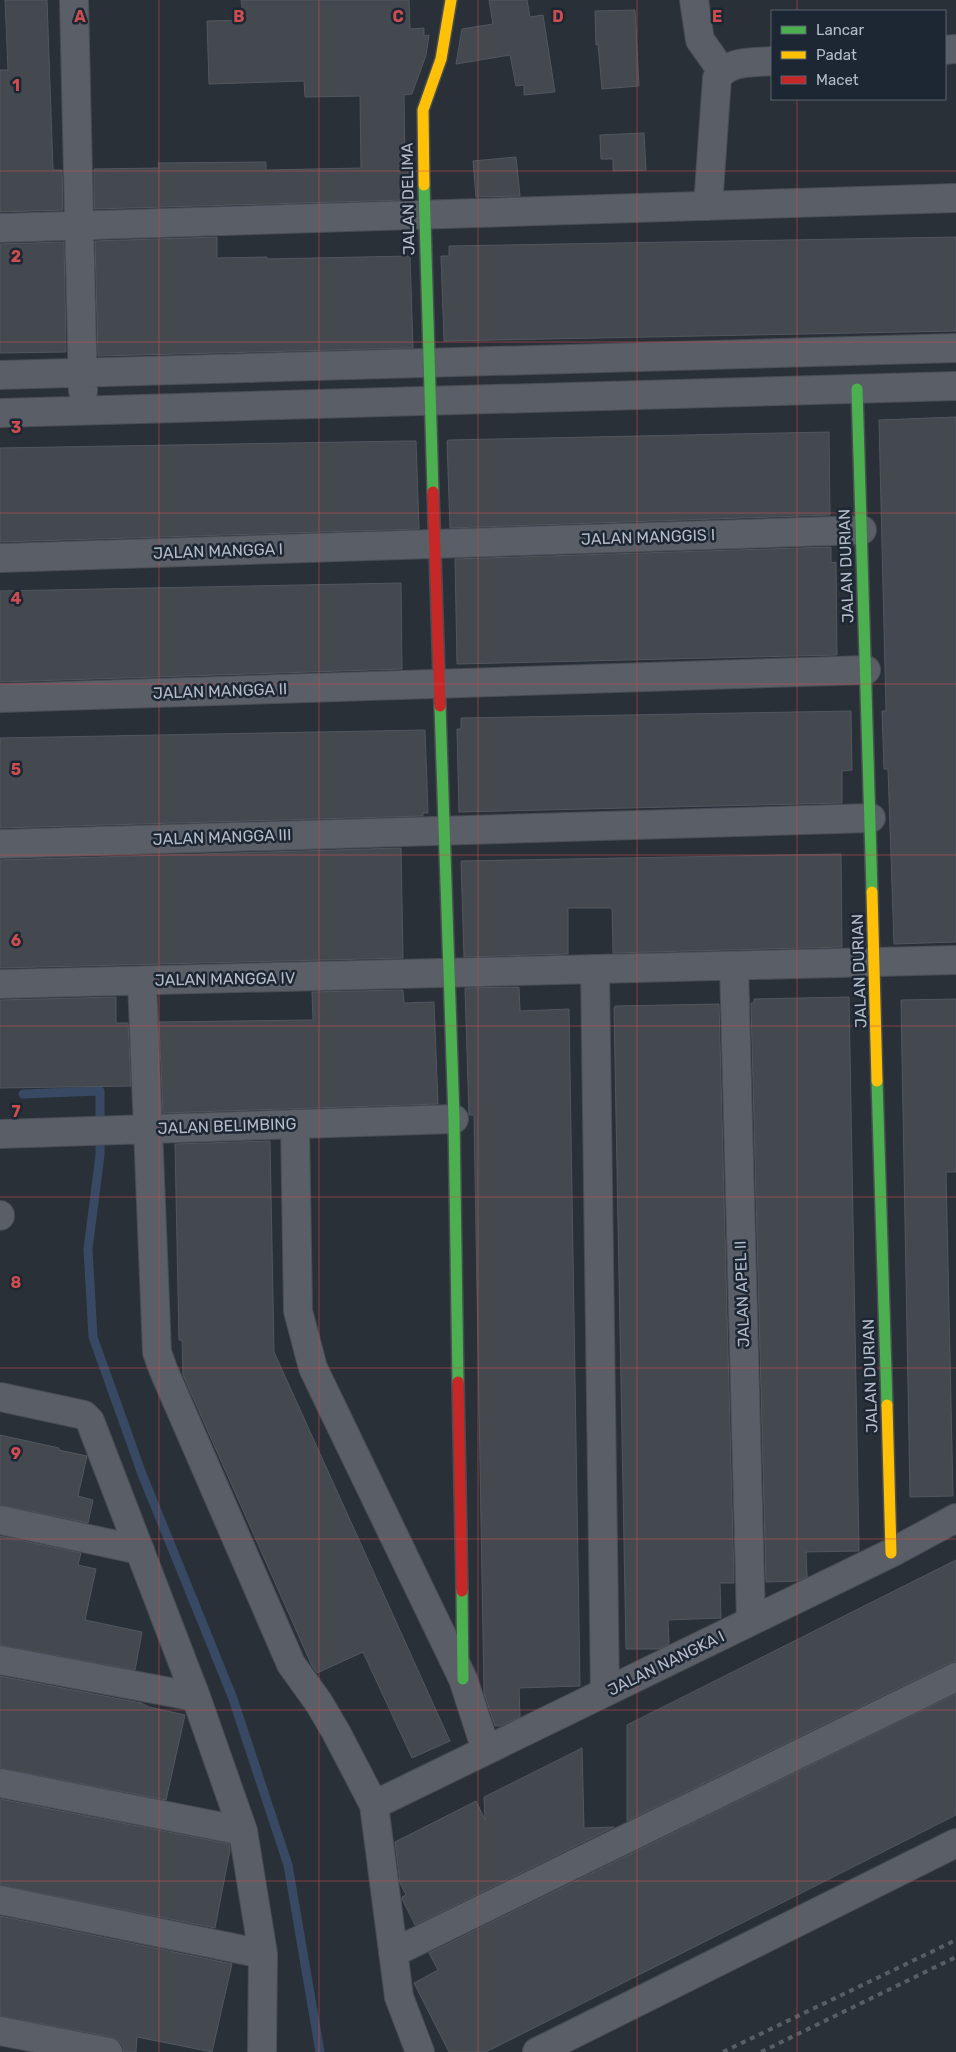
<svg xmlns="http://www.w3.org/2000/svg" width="956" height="2052" font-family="Rubik,sans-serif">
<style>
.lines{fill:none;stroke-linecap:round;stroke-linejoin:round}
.stream{stroke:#384963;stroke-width:9}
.building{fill:#444950;stroke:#52575f}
.street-casing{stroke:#484c53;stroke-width:30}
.fast-casing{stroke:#484c53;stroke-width:14}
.slow-casing{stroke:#484c53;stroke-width:14}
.jam-casing{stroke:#484c53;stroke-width:14}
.street{stroke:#5a5e66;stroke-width:28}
.fast{stroke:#4caf50;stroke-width:11}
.slow{stroke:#ffc107;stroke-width:11}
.jam{stroke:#c62828;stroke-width:11}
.rail{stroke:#595d64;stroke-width:4;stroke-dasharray:5 5;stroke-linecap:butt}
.grid{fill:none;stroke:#ce4d50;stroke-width:1;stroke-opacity:0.55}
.labels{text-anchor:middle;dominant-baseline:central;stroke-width:5;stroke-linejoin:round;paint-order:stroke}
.street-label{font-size:16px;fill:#b4bcc9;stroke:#1d2633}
.grid-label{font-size:16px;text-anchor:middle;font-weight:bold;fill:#ce4d50;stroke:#1d2633;stroke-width:5;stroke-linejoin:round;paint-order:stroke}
</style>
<rect width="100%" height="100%" fill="#2a3038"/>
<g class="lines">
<path class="stream" d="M23 1094 100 1091V1155L88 1249 93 1337 142 1474 232 1696 288 1865 320 2052"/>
</g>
<path class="building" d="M5 0H47L53 170H62L63 210 0 212V70H8Z
M241 0H409L410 29 424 28V36L429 35 426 55 412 94 404 95 405 160H408V200L94 209V169L159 168 158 163 266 162V170L361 168 360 96 305 97 304 81 209 84 207 21 244 20Z
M489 0H527L530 17 543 15 555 92 524 95V85L516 86 510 55 456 64 462 29 493 24Z
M635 10 639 86 602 89 598 44 596 45 595 11Z
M644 133 646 170 613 171V159H601L600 135Z
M516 157 520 196 476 197 473 161Z
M217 237V258L267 257V259L410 256 413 348 98 356 95 241Z
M956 237V331L444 341 441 256H449V246Z
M64 242 66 352 0 353V244Z
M956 417V942L894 944 888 769H884L882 711H886L879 420Z
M829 432 830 515 450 528 447 441 449 440Z
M407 441H416L419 529 0 542V448Z
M831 547V563L836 562 837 655 457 664 455 559Z
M401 583 402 669 0 682V591Z
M851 711 852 770 842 771V803L459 812 457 729H461V718Z
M425 730 428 813H423V816L0 828V738Z
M401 848 403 958 0 968V860Z
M841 854 842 947 613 953 612 908H568V954L464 957 461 861Z
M519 987 520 1011 569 1009 580 1686 519 1688 520 1717 500 1726H495L484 1693 474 1115H469L465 988Z
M403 990 404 1003 434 1002 438 1104 163 1113 159 1022 313 1020 312 992Z
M116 997V1023H128L131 1086 0 1088V1000Z
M849 997 859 1551 806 1552 807 1577 798 1581 766 1582 751 1003H754V999Z
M956 999V1172H946L953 1496 910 1497 901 1000Z
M719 1004 734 1583H720L721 1618 668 1620 669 1644 659 1649H626L614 1008 615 1006Z
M270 1141 274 1352 450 1741 412 1758 363 1652 317 1673 312 1666 183 1375 182 1340H179L175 1144Z
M0 1435 59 1448V1450L87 1456 78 1496 93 1500 88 1523 0 1505Z
M0 1536 81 1553 78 1565 96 1569 85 1620 142 1632 135 1670 0 1645Z
M956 1560V1662L949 1663 627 1821V1725Z
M0 1676 141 1703 149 1707 185 1715 166 1800 0 1768Z
M956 1694V1815L486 2052H449L414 1983 438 1970 429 1953Z
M582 1748 584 1828 614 1827 415 1925 402 1899V1897L406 1895 400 1883 395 1842 476 1801 485 1820 484 1797Z
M0 1799 229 1844 230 1850 215 1928 0 1885Z
M0 1916 232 1964 212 2052 137 2037 136 2052H123V2046L119 2041 111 2037 0 2016Z"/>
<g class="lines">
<defs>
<path id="street" d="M74 0 83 391
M694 0 700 40 722 71
M945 50 956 49
M708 206 717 78C729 60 752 63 772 61
M0 228 956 198
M0 375 956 348
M0 413 956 386
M0 558 862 530
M0 698 866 670
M0 844 871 818
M734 966 751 1621
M595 969 605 1692
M142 981 157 1352 163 1369 291 1664 319 1703 336 1732 374 1805 399 1997 420 2052
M0 984 956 960
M295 1124 298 1311 313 1368 463 1679 486 1750
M0 1134 454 1119
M0 1215V1216
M0 1397 84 1415 90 1421 196 1697 243 1831 263 1954 262 2052
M0 1520 140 1550
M0 1660 196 1697
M0 1783 243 1831
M374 1805 891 1553 956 1518
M0 1900 263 1954
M393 1953 956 1677
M0 2031 108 2052
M537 2052 956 1843"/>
<path id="fast" d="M424 185 433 492
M857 389 872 892
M440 706 454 1119 458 1382
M877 1081 887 1405
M462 1591 463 1679"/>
<path id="slow" d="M424 185 423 110 441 59 451 0
M872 892 877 1081
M887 1405 891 1553"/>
<path id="jam" d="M433 492 440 706
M458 1382 462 1591"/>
</defs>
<use href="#street" class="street-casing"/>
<use href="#fast" class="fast-casing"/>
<use href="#slow" class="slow-casing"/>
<use href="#jam" class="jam-casing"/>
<use href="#street" class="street"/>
<use href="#fast" class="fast"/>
<use href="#slow" class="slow"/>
<use href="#jam" class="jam"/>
<path class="rail" d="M723 2052 956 1940
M761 2052 956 1957"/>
</g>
<path class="grid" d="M159 0V2052M319 0V2052M478 0V2052M637 0V2052M797 0V11M797 99V2052M0 171H956M0 342H956M0 513H956M0 684H956M0 855H956M0 1026H956M0 1197H956M0 1368H956M0 1539H956M0 1710H956M0 1881H956"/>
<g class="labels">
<g class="street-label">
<text transform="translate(408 199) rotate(-91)">JALAN DELIMA</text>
<text transform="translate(648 537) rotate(-2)">JALAN MANGGIS I</text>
<text transform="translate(218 551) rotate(-2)">JALAN MANGGA I</text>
<text transform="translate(846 566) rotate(-92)">JALAN DURIAN</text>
<text transform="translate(220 691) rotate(-2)">JALAN MANGGA II</text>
<text transform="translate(222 837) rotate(-2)">JALAN MANGGA III</text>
<text transform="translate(859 971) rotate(-92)">JALAN DURIAN</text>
<text transform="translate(225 979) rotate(-1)">JALAN MANGGA IV</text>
<text transform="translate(227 1126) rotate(-2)">JALAN BELIMBING</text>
<text transform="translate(742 1294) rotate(-92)">JALAN APEL II</text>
<text transform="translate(870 1376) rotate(-92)">JALAN DURIAN</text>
<text transform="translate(666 1663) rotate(-26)">JALAN NANGKA I</text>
</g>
</g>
<g class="grid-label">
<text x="80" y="22">A</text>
<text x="239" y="22">B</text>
<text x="398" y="22">C</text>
<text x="558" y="22">D</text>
<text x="717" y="22">E</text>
<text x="16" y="91">1</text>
<text x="16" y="262">2</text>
<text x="16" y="433">3</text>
<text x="16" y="604">4</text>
<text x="16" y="775">5</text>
<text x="16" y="946">6</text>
<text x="16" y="1117">7</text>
<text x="16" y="1288">8</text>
<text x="16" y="1459">9</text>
</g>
<rect x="771" y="10" width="175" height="90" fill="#1d2633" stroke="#59626f"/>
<rect x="781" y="26" width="25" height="8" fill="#4caf50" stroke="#59626f"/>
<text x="816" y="35" font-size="15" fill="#b4bcc9">Lancar</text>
<rect x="781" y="51" width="25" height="8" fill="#ffc107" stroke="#59626f"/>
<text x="816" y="60" font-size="15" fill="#b4bcc9">Padat</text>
<rect x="781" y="76" width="25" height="8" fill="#c62828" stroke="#59626f"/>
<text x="816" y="85" font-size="15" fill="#b4bcc9">Macet</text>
</svg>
